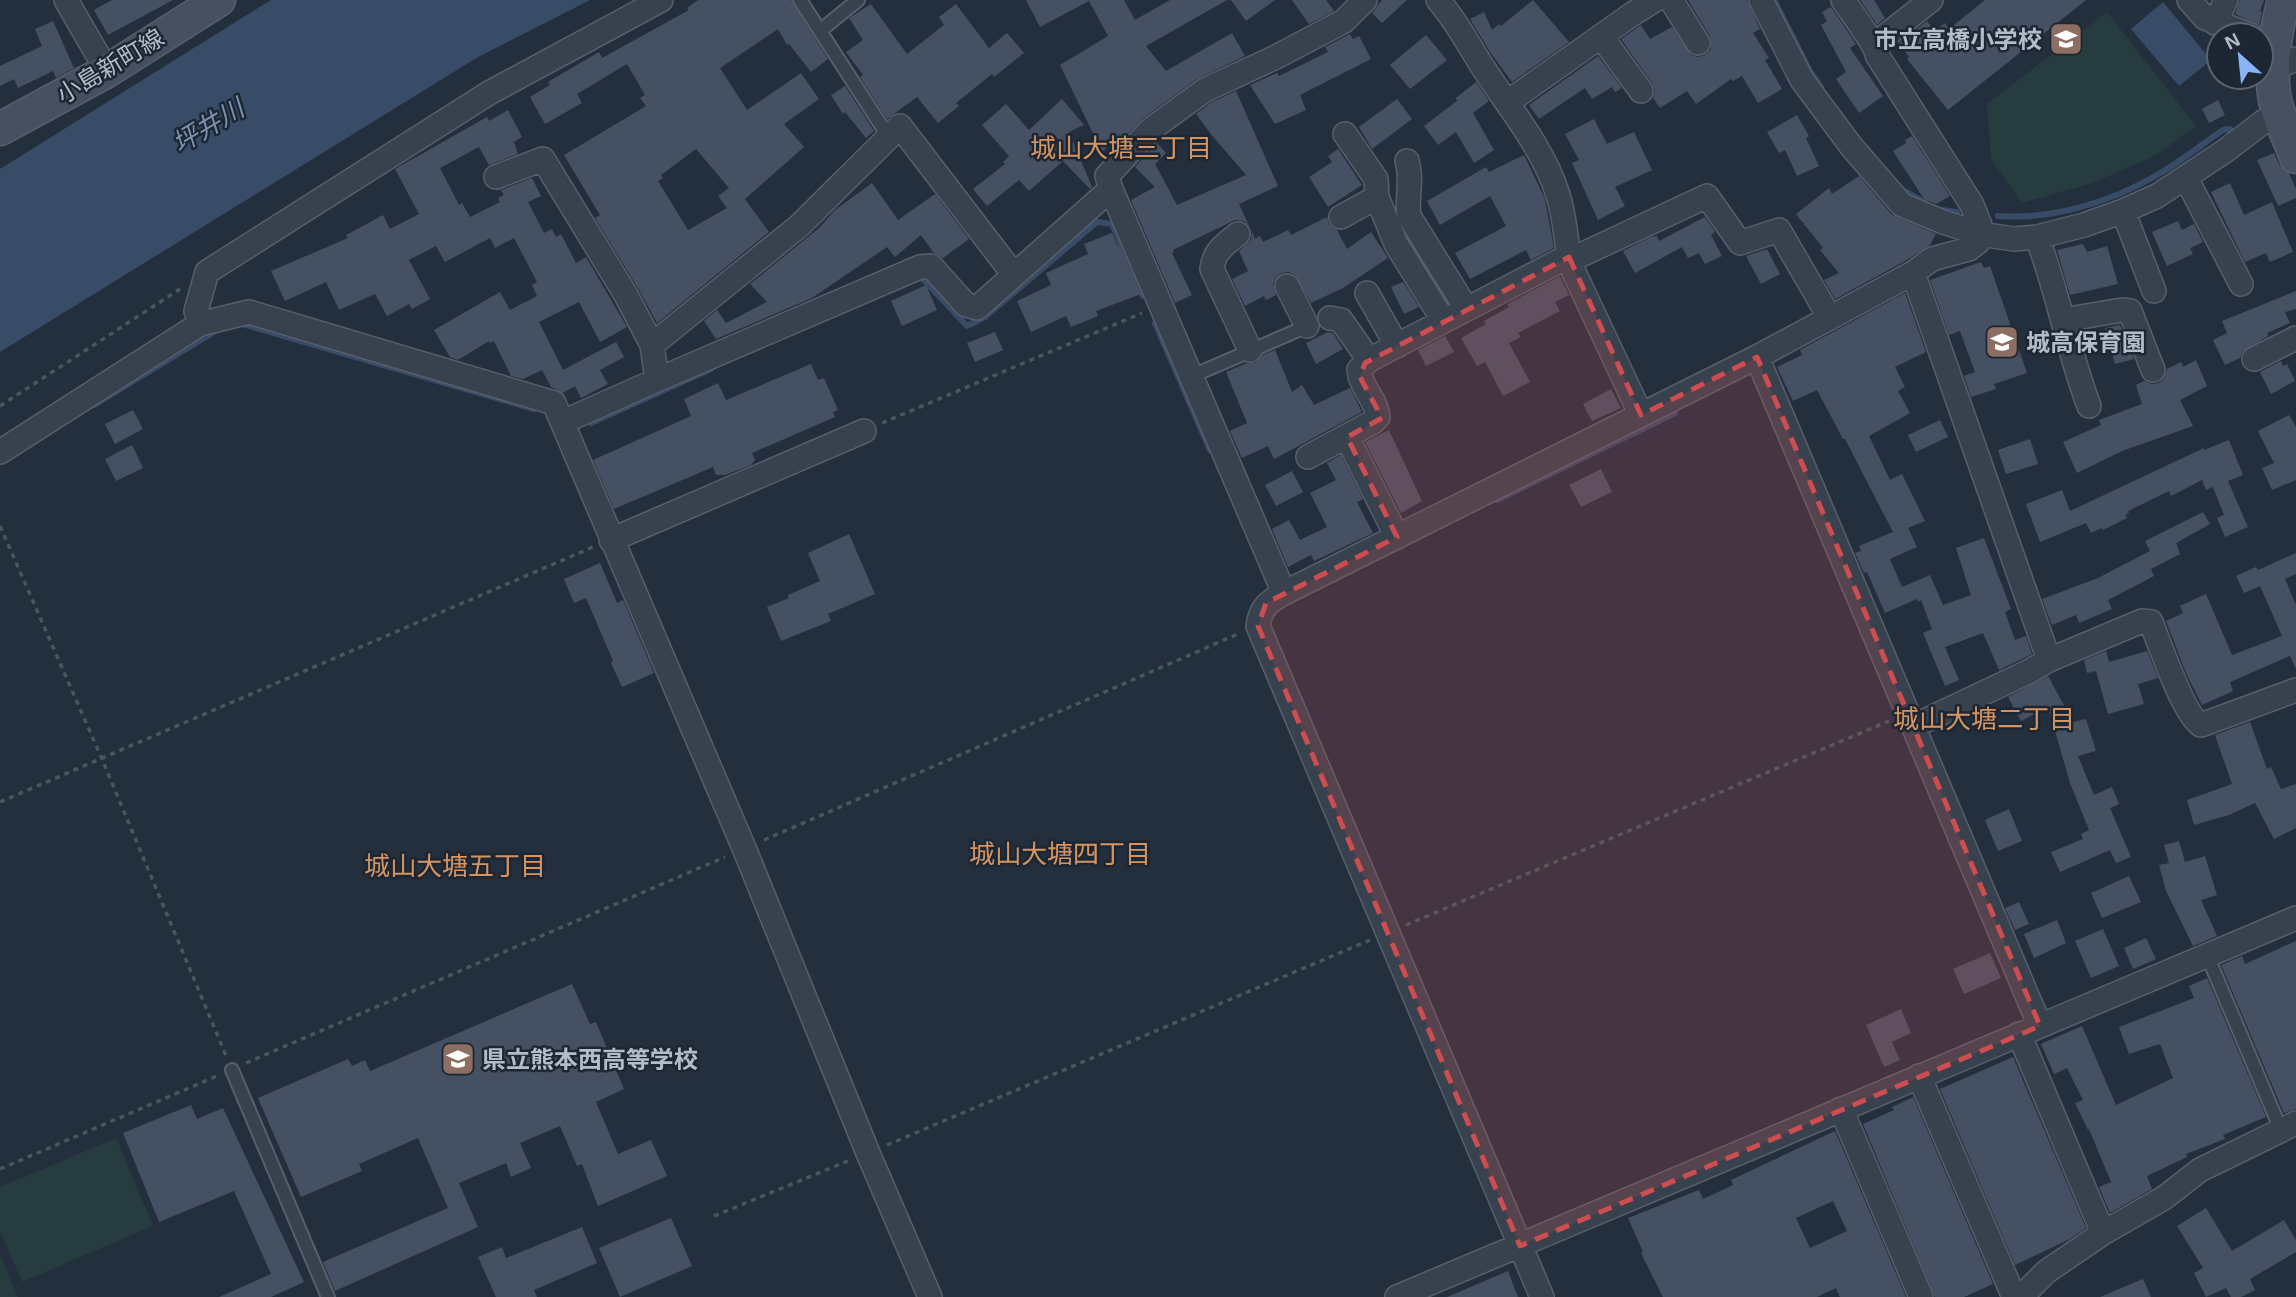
<svg xmlns="http://www.w3.org/2000/svg" width="2296" height="1297" font-family="Helvetica,'Noto Sans JP',sans-serif">
<style>
.green{fill:#263c3f}
.water{fill:#394c67}
.lines{fill:none;stroke-linecap:round;stroke-linejoin:round}
.stream{stroke:#394c67;stroke-width:6}
.building{fill:#455162;fill-rule:evenodd}
.lane-casing{stroke:#565f6c;stroke-width:16}
.street-casing{stroke:#565f6c;stroke-width:26}
.secondary-casing{stroke:#565f6c;stroke-width:35}
.path{stroke:#44595c;stroke-width:3.5;stroke-dasharray:5 5;stroke-linecap:butt}
.lane{stroke:#38414e;stroke-width:12}
.street{stroke:#38414e;stroke-width:23}
.secondary{stroke:#465061;stroke-width:32}
.marked{fill:#ce4d50;fill-opacity:0.2;stroke:#ce4d50;stroke-width:5;stroke-dasharray:14 9;stroke-linejoin:round}
.labels{text-anchor:middle;dominant-baseline:central;stroke-width:5;stroke-linejoin:round;paint-order:stroke}
.poi-label{font-size:24px;font-weight:bold;fill:#b4bcc9;stroke:#1d2633;text-anchor:start}
.street-label{font-size:24px;fill:#b4bcc9;stroke:#1d2633}
.water-label{font-size:26px;font-style:italic;fill:#7c92b1;stroke:#1d2633}
.neighbourhood-label{font-size:26px;fill:#d59563;stroke:#1d2633}
</style>
<rect width="100%" height="100%" fill="#242f3e"/>
<path class="green" d="M2107 12 2196 126 2158 154 2093 183 2022 203 1991 159 1987 104Z
M116 1138 153 1226 22 1282 0 1231V1187Z
M0 1255 18 1297H0Z"/>
<path class="water" d="M271 0H590L478 57 0 352V169Z
M2163 2 2211 60 2179 86 2131 29Z"/>
<g class="lines">
<path class="stream" d="M1774 0 1810 71 1821 87
M1905 191 1926 203
M1942 210 1957 212
M1998 216C2052 220 2111 202 2157 175 2180 162 2201 145 2223 130L2230 129
M916 279 921 277 967 326 985 317 1097 222 1112 224 1143 296
M239 323 534 409
M1155 323 1210 450
M94 405 219 329
M591 423 711 369
M1497 500 1675 413"/>
</g>
<path class="building" d="M112 0H173L108 35 94 10Z
M698 0H791L828 59 811 72 789 44 787 45 778 29 720 68 747 110 801 73 819 99 784 124 804 147 745 199 769 232 657 323 638 288 595 218 600 215 564 155 646 106 640 98 645 95 627 64 577 94 582 103 545 124 530 97 550 85 548 82 599 52 602 58 689 10 687 8ZM696 149 729 188 718 196 727 208 688 230 658 181 663 178 661 175Z
M1026 0H1124L1135 20 1170 0H1227L1146 46 1166 71 1232 33 1245 56 1197 79 1142 119 1115 147 1111 143 1102 152 1060 65 1108 36 1089 1 1040 27Z
M1231 0H1275L1246 21Z
M1292 0H1326L1334 11 1309 24Z
M1382 0H1407L1382 23 1372 13Z
M1533 0 1569 42 1512 82 1490 52 1470 19 1484 12 1492 30 1499 24 1501 26Z
M1688 0H1747L1760 29 1753 33 1769 58 1765 60 1782 89 1758 103 1742 76 1733 81 1731 79 1696 104 1687 91 1660 108 1653 98 1655 90 1652 83 1621 39 1641 25 1650 39 1672 27 1691 55 1698 57 1705 55 1711 49 1710 36Z
M1860 0H1874L1885 18 1877 25Z
M1985 0H2086L1948 110 1907 59 1909 57 1899 43 1927 21 1935 31 1945 23 1949 29Z
M2240 0H2264L2260 11 2262 12 2259 25 2235 14Z
M871 4 907 54 944 25 939 17 956 4 989 48 1007 33 1024 53 994 77 992 74 956 103 959 106 938 123 917 97 887 119 860 77 863 75 846 52 863 40 849 18Z
M1831 7 1856 44 1850 48 1883 96 1859 113 1836 79 1846 72 1821 25 1827 21 1822 12Z
M53 21 74 68 56 78 53 71 18 88 14 79 0 86V66L42 46 35 29Z
M1350 34 1353 39 1359 36 1371 59 1300 95 1306 110 1275 124 1250 85 1277 73 1279 76 1328 52 1325 47Z
M1426 35 1447 60 1410 89 1390 65Z
M1598 56 1622 88 1615 92 1612 87 1592 99 1585 88 1539 119 1529 105Z
M1476 82 1489 101 1473 113 1494 150 1474 163 1456 132 1438 145 1424 126 1457 101 1456 98Z
M845 86 874 131 866 138 845 112 843 114 831 95Z
M1236 91 1278 186 1239 204 1249 226 1244 221 1235 220 1173 250 1174 252 1172 253 1192 295 1175 303 1131 200 1155 187 1135 167 1157 143 1166 153 1155 164 1177 205 1246 175 1210 133 1196 114 1212 102Z
M1062 99 1084 125 1069 132 1092 187 1090 189 1063 161 1029 191 1019 180 987 206 973 189 1005 164 1003 162 1009 156 982 125 1006 104 1029 130Z
M1397 99 1412 119 1372 149 1359 127Z
M2218 100 2225 115 2209 123 2202 109Z
M508 110 522 137 514 142 518 154 489 165 479 147 440 168 459 205 462 203 470 217 500 202 498 198 504 195 501 190 532 178 541 196 528 202 544 233 552 229 556 237 561 234 576 263 586 257 627 327 600 342 579 302 539 322 563 370 616 342 624 357 600 370 608 384 581 398 575 386 563 393 551 387 542 370 523 379 511 376 494 341 490 343 489 341 458 360 450 357 434 330 500 292 510 310 537 296 532 285 537 282 514 238 495 248 490 238 445 262 436 246 409 260 430 299 412 309 409 304 387 316 375 294 339 310 326 282 285 301 271 271 348 238 346 235 383 215 390 229 419 214 395 169 487 117 489 121Z
M1797 115 1809 136 1806 138 1819 166 1797 176 1785 150 1779 153 1767 132Z
M1594 119 1607 144 1634 132 1652 170 1615 187 1625 206 1598 220 1572 163 1579 160 1565 134Z
M1912 136 1950 196 1936 204 1924 199 1893 151 1906 143 1905 140Z
M1338 149 1362 185 1328 207 1309 177 1332 162 1328 156Z
M2274 153 2279 164 2289 173 2296 189V198L2278 206 2257 160Z
M1524 155 1545 199 1554 248 1531 260 1526 250 1470 279 1455 253 1506 226 1490 196 1440 225 1427 201 1486 167 1489 172Z
M1859 176 1892 215 1936 234 1930 245 1905 261 1835 299 1824 280 1839 273 1820 250 1823 248 1796 214 1829 188 1832 194Z
M872 183 898 220 935 194 969 239 943 258 933 252 921 235 895 257 887 247 812 298 716 339 704 321 717 310 726 323 767 302 750 284 819 228 835 210Z
M2230 183 2244 215 2272 202 2293 252 2270 262 2266 253 2245 262 2211 192Z
M1327 217 1329 224 1337 230 1347 249 1371 232 1388 258 1343 288 1311 303 1295 275 1289 272 1281 273 1276 278 1273 284 1276 295 1266 300 1264 296 1245 306 1232 279 1248 271 1239 251 1251 240 1252 233 1250 226 1255 239 1260 236 1263 242 1288 230 1291 235Z
M1705 217 1715 232 1711 235 1722 256 1705 264 1699 253 1688 258 1682 247 1635 273 1623 251 1651 237 1657 236 1659 241Z
M2178 221 2182 230 2194 224 2203 242 2190 248 2193 254 2167 266 2152 232Z
M1112 233 1118 247 1120 246 1141 294 1096 311 1098 316 1071 327 1066 316 1031 332 1017 301 1051 285 1046 273 1088 254 1084 244Z
M2083 244 2087 252 2107 246 2118 284 2070 295 2057 250Z
M1767 249 1780 274 1761 284 1746 256Z
M1981 262 1984 268 1990 266 2027 373 1994 384 1996 389 1971 397 1964 376 1975 372 1960 331 1949 335 1930 280Z
M1560 276 1569 295 1555 302 1560 311 1518 333 1521 337 1509 343 1530 382 1503 396 1485 362 1477 366 1461 338 1486 324 1484 321 1509 307 1507 304Z
M1403 282 1419 307 1404 314 1391 287Z
M926 285 937 310 902 326 891 301Z
M2296 291V309L2285 312 2290 323 2267 333 2268 336 2243 351 2240 358 2225 365 2213 340 2227 333 2222 321Z
M1905 293 1926 352 1895 367 1905 387 1898 391 1910 413 1869 436 1890 480 1902 474 1925 521 1908 528 1917 547 1890 559 1902 587 1930 575 1943 605 1971 595 1956 548 1984 538 2011 609 2005 612 2015 640 2026 636 2032 654 1999 670 1983 633 1945 647 1959 680 1945 686 1923 633 1932 629 1921 600 1918 602 1917 599 1885 613 1867 572 1864 573 1855 553 1861 551 1859 546 1893 532 1845 439H1843L1817 390 1793 401 1777 367 1802 355 1800 350Z
M2120 325 2134 359 2115 364 2105 328Z
M995 332 1003 350 975 362 967 343Z
M1328 332 1333 333 1343 349 1316 364 1306 343Z
M1445 336 1454 352 1426 366 1418 350Z
M1275 350 1292 392 1302 385 1314 405 1350 388 1362 412 1274 459 1268 446 1242 458 1230 431 1247 423 1226 372 1247 363H1255L1263 355Z
M2196 360 2207 386 2180 400 2193 426 2122 451 2077 473 2063 442 2101 425 2099 420 2142 404 2136 385 2144 381 2152 384 2159 383 2164 378 2167 369 2181 362 2183 367Z
M2281 361 2283 366 2287 364 2295 381 2271 394 2260 372Z
M811 364 818 380 824 378 838 410 833 412 835 417 752 453 755 460 751 465 725 475H716L713 467 614 509 593 460 691 416 684 399 718 383 726 400Z
M1611 389 1621 408 1592 421 1583 404Z
M133 410 143 429 115 444 105 424Z
M2289 415 2296 427V480L2272 490 2262 468 2274 463 2258 431Z
M1940 420 1948 437 1916 452 1908 435Z
M1389 430 1422 501 1401 513 1365 442Z
M2030 439 2038 464 2006 474 1998 450Z
M2229 440 2243 475 2228 481 2248 527 2225 537 2217 518 2224 515 2213 487 2206 490 2202 480 2171 496 2169 491 2128 511 2129 513 2125 515 2127 518 2103 530 2102 528 2091 533 2086 523 2040 542 2026 504 2062 490 2070 511 2204 448V450Z
M132 445 143 468 116 481 105 459Z
M1341 455 1363 499 1357 502 1373 533 1314 561 1311 555 1288 567 1272 529 1289 520 1300 540 1327 527 1310 493 1336 480 1327 463Z
M1601 469 1612 492 1581 507 1569 485Z
M1292 471 1303 492 1276 506 1265 485Z
M2203 512 2210 524 2176 543 2180 554 2151 569 2154 576 2108 600 2112 609 2079 623 2076 615 2052 625 2042 599 2098 578 2150 551 2145 541Z
M849 534 875 594 828 614 831 621 781 641 767 607 789 598 788 595 820 581 808 553Z
M2296 553V574L2285 579 2296 605V669L2290 656 2230 682 2233 691 2202 705 2186 673 2166 621 2183 613 2180 606 2206 594 2232 655 2282 636 2260 586 2244 593 2236 576 2256 567 2258 570Z
M600 563 617 603 623 600 654 673 622 687 611 663 613 661 586 598 574 603 564 579Z
M2106 651 2109 662 2147 651 2158 678 2138 684 2144 704 2108 714 2096 671 2087 673 2084 660Z
M2048 676 2073 722 2086 719 2096 751 2078 756 2094 795 2112 787 2119 804 2110 808 2131 857 2116 863 2110 850 2060 872 2051 852 2083 839 2081 834 2089 830 2070 783 2048 707 2021 721 2008 697Z
M2250 722 2267 769 2271 767 2281 789 2296 784V828L2274 839 2255 803 2229 815 2194 825 2187 800 2232 784 2215 735Z
M2009 809 2022 841 1998 851 1985 820Z
M2179 841 2185 862 2205 856 2217 895 2201 900 2217 936 2193 946 2166 891 2159 865 2169 863 2164 845Z
M2129 876 2141 902 2102 918 2091 893Z
M2019 902 2029 924 2015 930 2005 908Z
M2057 920 2066 943 2034 958 2024 934Z
M2103 929 2119 966 2091 978 2075 941Z
M2146 938 2156 959 2133 969 2124 948Z
M2296 941V1109L2284 1113 2221 965 2242 956 2245 964Z
M1990 953 2001 978 1964 994 1953 969Z
M2207 978 2266 1117 2223 1135 2225 1139 2186 1154 2187 1157 2147 1176 2152 1189 2110 1213 2099 1187 2111 1182 2089 1129 2088 1130 2075 1103 2083 1100 2067 1068 2054 1074 2041 1044 2082 1026 2116 1105 2173 1078 2160 1044 2129 1054 2119 1027 2194 998 2189 986Z
M572 984 590 1024 596 1022 624 1089 596 1102 618 1154 651 1140 667 1176 598 1206 582 1164 577 1166 560 1126 520 1143 531 1168 511 1177 506 1163 459 1183 478 1227 335 1291 323 1262 448 1208 418 1138 359 1164 362 1171 301 1197 258 1098 348 1059 352 1066 365 1060 370 1071Z
M1901 1009 1911 1033 1892 1042 1900 1060 1884 1067 1866 1025Z
M2013 1057 2086 1228 2068 1240 2015 1265 1940 1089Z
M1913 1097 1993 1284 1964 1297H1935L1863 1124 1894 1110 1892 1107Z
M191 1105 197 1119 223 1108 304 1282 271 1297H219L271 1274 234 1191 159 1222 123 1133Z
M1835 1131 1906 1297H1840L1836 1288 1817 1297H1663L1641 1253 1643 1252 1628 1218 1699 1190 1703 1199 1733 1185 1731 1180ZM1833 1201 1847 1231 1810 1248 1796 1218Z
M2206 1208 2232 1251 2284 1220 2296 1240V1252L2250 1279 2255 1290 2241 1297H2231L2226 1288 2206 1297 2194 1273 2203 1268 2177 1226Z
M671 1218 692 1266 620 1297 599 1248Z
M582 1227 597 1263 534 1290 537 1297H496L478 1257 502 1247 506 1258Z
M1508 1271 1518 1297H1447Z
M2143 1279 2151 1297H2100Z"/>
<g class="lines">
<defs>
<path id="lane" d="M800 0 888 136
M821 30 858 0
M1192 376 1310 325
M2207 955 2281 1130
M232 1070 328 1297"/>
<path id="street" d="M66 0 107 71
M1438 0C1458 23 1466 41 1482 66 1509 108 1543 147 1558 195 1566 219 1565 244 1572 268L1641 415
M1671 0 1698 43
M1761 0 1802 80 1851 146 1902 205 1943 222 1980 234 2014 239 2037 237 2084 225 2123 211 2157 196 2225 151 2263 122 2279 114
M2189 0 2205 18 2250 35
M2215 23 2226 0
M1601 36 1641 91
M1876 46 1884 37 1931 0
M2274 68 2296 59
M1508 102 1631 15 1655 0
M1345 134 1376 179 1377 197 1396 244 1443 320
M1407 161C1413 180 1406 197 1409 216L1466 308
M496 177 543 159 626 295 652 345 657 380
M2186 178 2241 284
M1111 189 1107 176 1150 130 1205 90 1276 57 1344 21 1365 0
M2123 211 2154 291
M1341 217 1377 197
M1238 234C1224 245 1214 251 1212 269L1250 350
M2037 237C2058 292 2068 351 2089 406
M1913 273 2049 660
M1287 286 1307 326
M1367 293 1397 346
M1330 318 1341 320 1369 360 1559 261 1581 255 1707 196 1740 243 1779 230 1830 318
M2063 320 2122 310 2130 311 2153 370
M200 324 196 311 207 272 489 93 661 0
M652 345 799 226 900 126 1014 275
M1757 357 2040 1026
M2254 359 2296 338
M563 422 657 380 920 267 931 266 966 305 977 308 1111 189 1284 593
M1347 437 1397 537
M0 452 200 324 249 312 554 403 744 848 868 1153 930 1297
M1308 457 1373 422 1378 417C1377 400 1360 387 1359 370L1369 360
M611 540 864 431
M1914 726 2028 672 2049 660 2142 621 2151 622C2159 643 2185 717 2201 725L2296 690
M2019 1034 2103 1233
M1919 1076 2014 1297
M1841 1109 1921 1297
M1397 1297 2296 918
M1542 1297 1258 626C1261 607 1268 602 1284 593L1757 357 1913 273 1932 259 1969 249 1978 242 1980 225 1972 205 1877 55C1876 45 1851 12 1843 0
M2021 1297 2046 1272 2103 1233 2164 1198 2200 1170 2296 1123"/>
<path id="secondary" d="M2284 0C2276 28 2270 65 2274 94 2277 115 2288 136 2296 157
M0 129 107 71 219 0"/>
</defs>
<use href="#lane" class="lane-casing"/>
<use href="#street" class="street-casing"/>
<use href="#secondary" class="secondary-casing"/>
<path class="path" d="M0 406 180 289
M882 423 1142 313
M0 526 102 759 227 1058
M0 802 593 547
M764 840 1238 634
M1406 925 1889 721
M246 1063 725 857
M887 1145 1370 940
M0 1169 217 1076
M714 1216 848 1161"/>
<use href="#lane" class="lane"/>
<use href="#street" class="street"/>
<use href="#secondary" class="secondary"/>
</g>
<path class="marked" d="M1569 257 1641 415 1757 357 2040 1026 1520 1246 1258 626 1266 603 1397 537 1347 437 1382 418 1360 377 1365 363Z"/>
<defs>
<symbol id="school-square" viewBox="-11 -11 22 22"><rect x="-9" y="-9" width="18" height="18" rx="4" fill="#8d6e63" stroke="#1d2633"/><path d="M0-5L7-2L0 1L-7-2ZM-4 1L0 2.5L4 1V4Q0 6-4 4Z" fill="#fff"/></symbol>
</defs>
<g fill-rule="evenodd">
<use href="#school-square" x="2047" y="20" width="38" height="38"/>
<use href="#school-square" x="1983" y="323" width="38" height="38"/>
<use href="#school-square" x="439" y="1040" width="38" height="38"/>
</g>
<g class="labels">
<g class="poi-label">
<text x="2042" y="39" text-anchor="end">市立高橋小学校</text>
<text x="2026" y="342">城高保育園</text>
<text x="482" y="1059">県立熊本西高等学校</text>
</g>
<g class="street-label">
<text transform="translate(110 66) rotate(-31)">小島新町線</text>
</g>
<g class="water-label">
<text transform="translate(208 126) rotate(-31)">坪井川</text>
</g>
<g class="neighbourhood-label">
<text x="1121" y="148">城山大塘三丁目</text>
<text x="1984" y="719">城山大塘二丁目</text>
<text x="1060" y="854">城山大塘四丁目</text>
<text x="455" y="866">城山大塘五丁目</text>
</g>
</g>
<g transform="translate(2240 56) rotate(333)"><circle r="33" fill="#1d2633" stroke="#59626f" stroke-width="2"/>
<path d="M0-5L12 26L0 18L-12 26Z" fill="#8ab4f8"/>
<text y="-10" font-size="19" font-weight="bold" text-anchor="middle" fill="#b4bcc9">N</text>
</g>
</svg>
